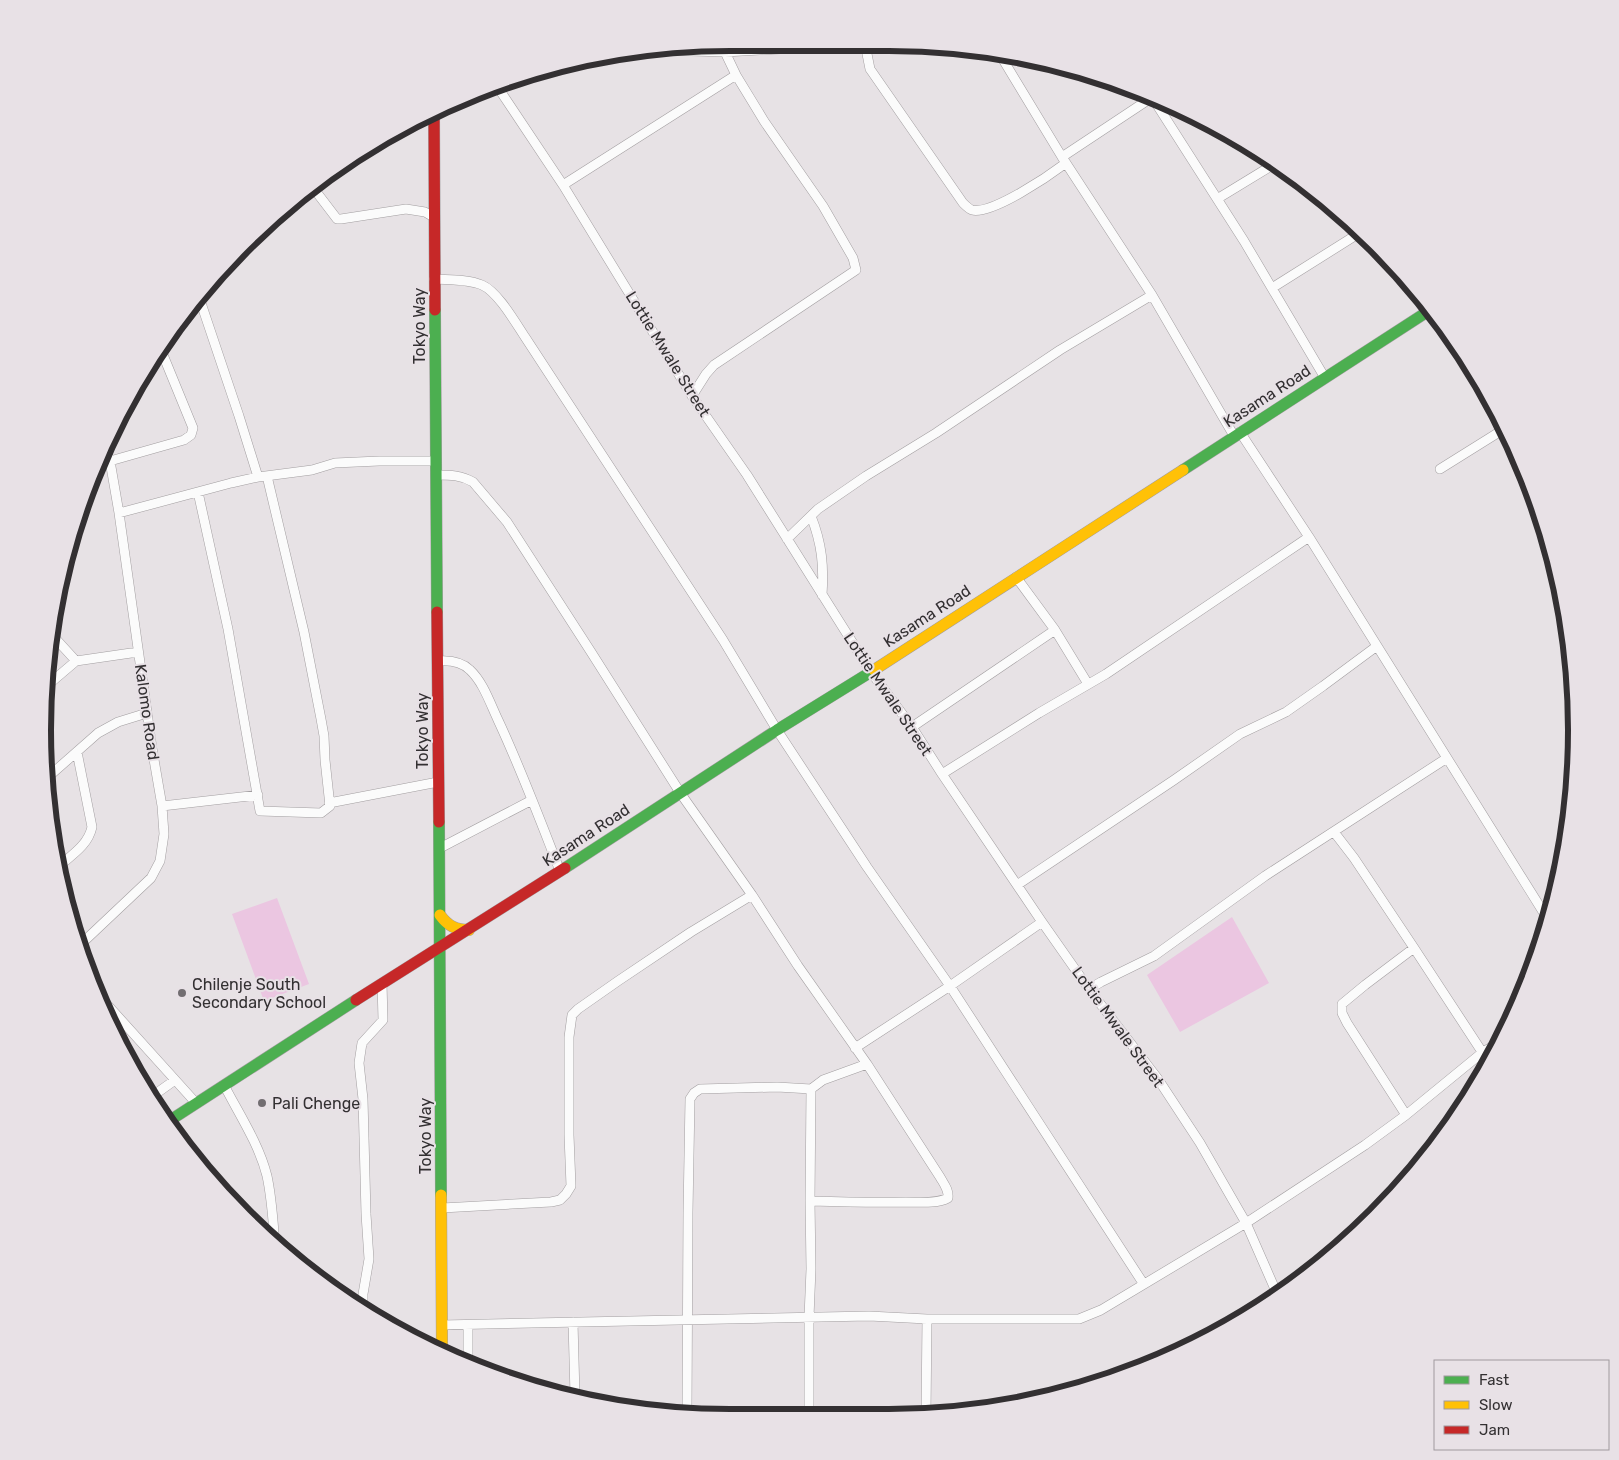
<svg xmlns="http://www.w3.org/2000/svg" width="1619" height="1460" font-family="Rubik,sans-serif">
<style>
.green{fill:#ebc6e1}
.lines{fill:none;stroke-linecap:round;stroke-linejoin:round}
.street-casing{stroke:#a29ea0;stroke-width:10}
.fast-casing{stroke:#a29ea0;stroke-width:12}
.slow-casing{stroke:#a29ea0;stroke-width:12}
.jam-casing{stroke:#a29ea0;stroke-width:12}
.street{stroke:#fbfbfb;stroke-width:9}
.fast{stroke:#4caf50;stroke-width:11}
.slow{stroke:#ffc107;stroke-width:11}
.jam{stroke:#c62828;stroke-width:11}
.poi-dot{fill:#726e71;stroke:#e8e1e6;stroke-width:2}
.labels{text-anchor:middle;dominant-baseline:central;stroke-width:4;stroke-linejoin:round;paint-order:stroke}
.street-label{font-size:16px;fill:#333032;stroke:#e8e1e6}
.poi-label{font-size:16px;fill:#333032;stroke:#e8e1e6;text-anchor:start}
.rim{fill:none;stroke:#333032;stroke-width:6}
</style>
<rect width="100%" height="100%" fill="#e7e2e5"/>
<path class="green" d="M277 898 309 984 264 1001 232 914Z
M1232 917 1269 983 1180 1032 1147 975Z"/>
<g class="lines">
<defs>
<path id="street" d="M865 44 870 69 963 203C965 205 969 209 972 210 992 215 1050 175 1066 163
M918 44H936
M658 50 725 52 870 44
M999 53 1062 157 1152 295 1234 436
M499 89 563 185 692 396 747 475 871 672 912 727 942 774 1042 922 1089 989 1158 1079 1200 1143 1246 1223 1278 1296
M1152 97 1244 241 1325 378
M1062 157 1154 96
M311 185 337 219H341L406 209 425 212 435 218
M563 185 736 75 725 52
M1217 199 1276 163
M434 279C449 280 468 279 482 285 498 292 515 322 525 337L723 640 777 730 867 867 950 986 1143 1283
M1272 288 1361 232
M199 297 239 416 258 477
M692 396 706 374 714 365 856 270 853 258 823 206 764 121 736 75
M1240 432 1309 537 1547 918
M99 466 110 461 184 440 191 435 193 428 161 350
M1440 469 1504 429
M437 475C450 475 461 475 473 482L507 522 591 652 681 794 752 895 798 966 867 1064 940 1177C944 1184 949 1190 948 1198 937 1204 919 1202 906 1202 874 1203 842 1202 810 1201
M198 492 228 629 260 811 321 813 330 806 325 760 324 736 321 719 304 632 267 476
M119 513 231 483 258 477 312 470 335 463 379 461H436
M811 516C822 544 824 566 822 595
M787 539 818 509 866 476 936 433 1060 350 1152 295
M1016 577 1055 630 1088 684
M55 638 76 661
M438 661C450 660 461 661 470 670 483 682 490 703 498 720 521 769 540 820 560 871
M49 684 76 661 138 652
M912 727 1055 630
M942 774 1039 713 1106 674 1309 537
M47 778 98 733 118 722 147 713
M329 803 438 782
M162 806 258 795
M1334 832 1354 858 1414 948 1488 1061
M440 848 532 800
M57 868C70 856 88 846 92 827L77 752
M1017 885 1174 780 1240 734 1286 712 1323 686 1377 646
M80 945 151 878 160 861 164 834 162 806 152 748 119 513 110 461 105 448
M1089 989 1101 982 1154 956 1265 876 1447 758
M94 990 196 1103
M855 1048 950 986 1042 922
M224 1085C239 1114 259 1144 267 1176 272 1199 273 1222 275 1245
M154 1095 175 1080
M1406 1115 1347 1023 1342 1013V1004L1365 985 1414 948
M442 1208 551 1202 560 1200 566 1194 571 1186 569 1135V1037L572 1015 578 1009 618 981 691 932 752 895
M363 1308V1294L369 1259 366 1214 363 1099 359 1063 362 1043 383 1020 382 983
M573 1322 575 1396
M442 1325 869 1316 927 1319H1079L1101 1310 1246 1223 1365 1145 1406 1115 1483 1052 1498 1043
M468 1362V1325
M687 1413 688 1212 690 1099 694 1093 700 1089 777 1087 811 1089 823 1080 867 1064
M926 1414 927 1319
M809 1416V1317L811 1269 810 1201 811 1089"/>
<path id="fast" d="M435 310 437 612
M1183 470 1430 310
M439 822 441 1195
M565 868 777 730 874 670
M169 1121 356 1000"/>
<path id="slow" d="M874 670 1183 470
M440 915C448 926 456 930 469 930
M441 1195 442 1351"/>
<path id="jam" d="M434 111 435 310
M437 612 439 822
M356 1000 565 868"/>
</defs>
<use href="#street" class="street-casing"/>
<use href="#fast" class="fast-casing"/>
<use href="#slow" class="slow-casing"/>
<use href="#jam" class="jam-casing"/>
<use href="#street" class="street"/>
<use href="#fast" class="fast"/>
<use href="#slow" class="slow"/>
<use href="#jam" class="jam"/>
</g>
<g class="poi-dot">
<circle cx="182" cy="993" r="5"/>
<circle cx="262" cy="1103" r="5"/>
</g>
<g class="labels">
<g class="street-label">
<text transform="translate(419 326) rotate(-90)">Tokyo Way</text>
<text transform="translate(668 354) rotate(58)">Lottie Mwale Street</text>
<text transform="translate(1267 396) rotate(-33)">Kasama Road</text>
<text transform="translate(927 616) rotate(-33)">Kasama Road</text>
<text transform="translate(888 694) rotate(56)">Lottie Mwale Street</text>
<text transform="translate(147 712) rotate(82)">Kalomo Road</text>
<text transform="translate(422 731) rotate(-90)">Tokyo Way</text>
<text transform="translate(586 835) rotate(-33)">Kasama Road</text>
<text transform="translate(1118 1027) rotate(54)">Lottie Mwale Street</text>
<text transform="translate(425 1136) rotate(-90)">Tokyo Way</text>
</g>
<g class="poi-label">
<text x="192" y="984">Chilenje South<tspan x="192" dy="18">Secondary School</tspan></text>
<text x="272" y="1103">Pali Chenge</text>
</g>
</g>
<path d="M0 0H1619V1460H0ZM730 51H889A679 679 0 0 1 1568 730V730A679 679 0 0 1 889 1409H730A679 679 0 0 1 51 730V730A679 679 0 0 1 730 51Z" fill="#e8e1e6" fill-rule="evenodd"/>
<path class="rim" d="M730 51H889A679 679 0 0 1 1568 730V730A679 679 0 0 1 889 1409H730A679 679 0 0 1 51 730V730A679 679 0 0 1 730 51Z"/>
<rect x="1434" y="1360" width="175" height="90" fill="#e8e1e6" stroke="#a09a9e"/>
<rect x="1444" y="1376" width="25" height="8" fill="#4caf50" stroke="#a09a9e"/>
<text x="1479" y="1385" font-size="15" fill="#333032">Fast</text>
<rect x="1444" y="1401" width="25" height="8" fill="#ffc107" stroke="#a09a9e"/>
<text x="1479" y="1410" font-size="15" fill="#333032">Slow</text>
<rect x="1444" y="1426" width="25" height="8" fill="#c62828" stroke="#a09a9e"/>
<text x="1479" y="1435" font-size="15" fill="#333032">Jam</text>
</svg>
